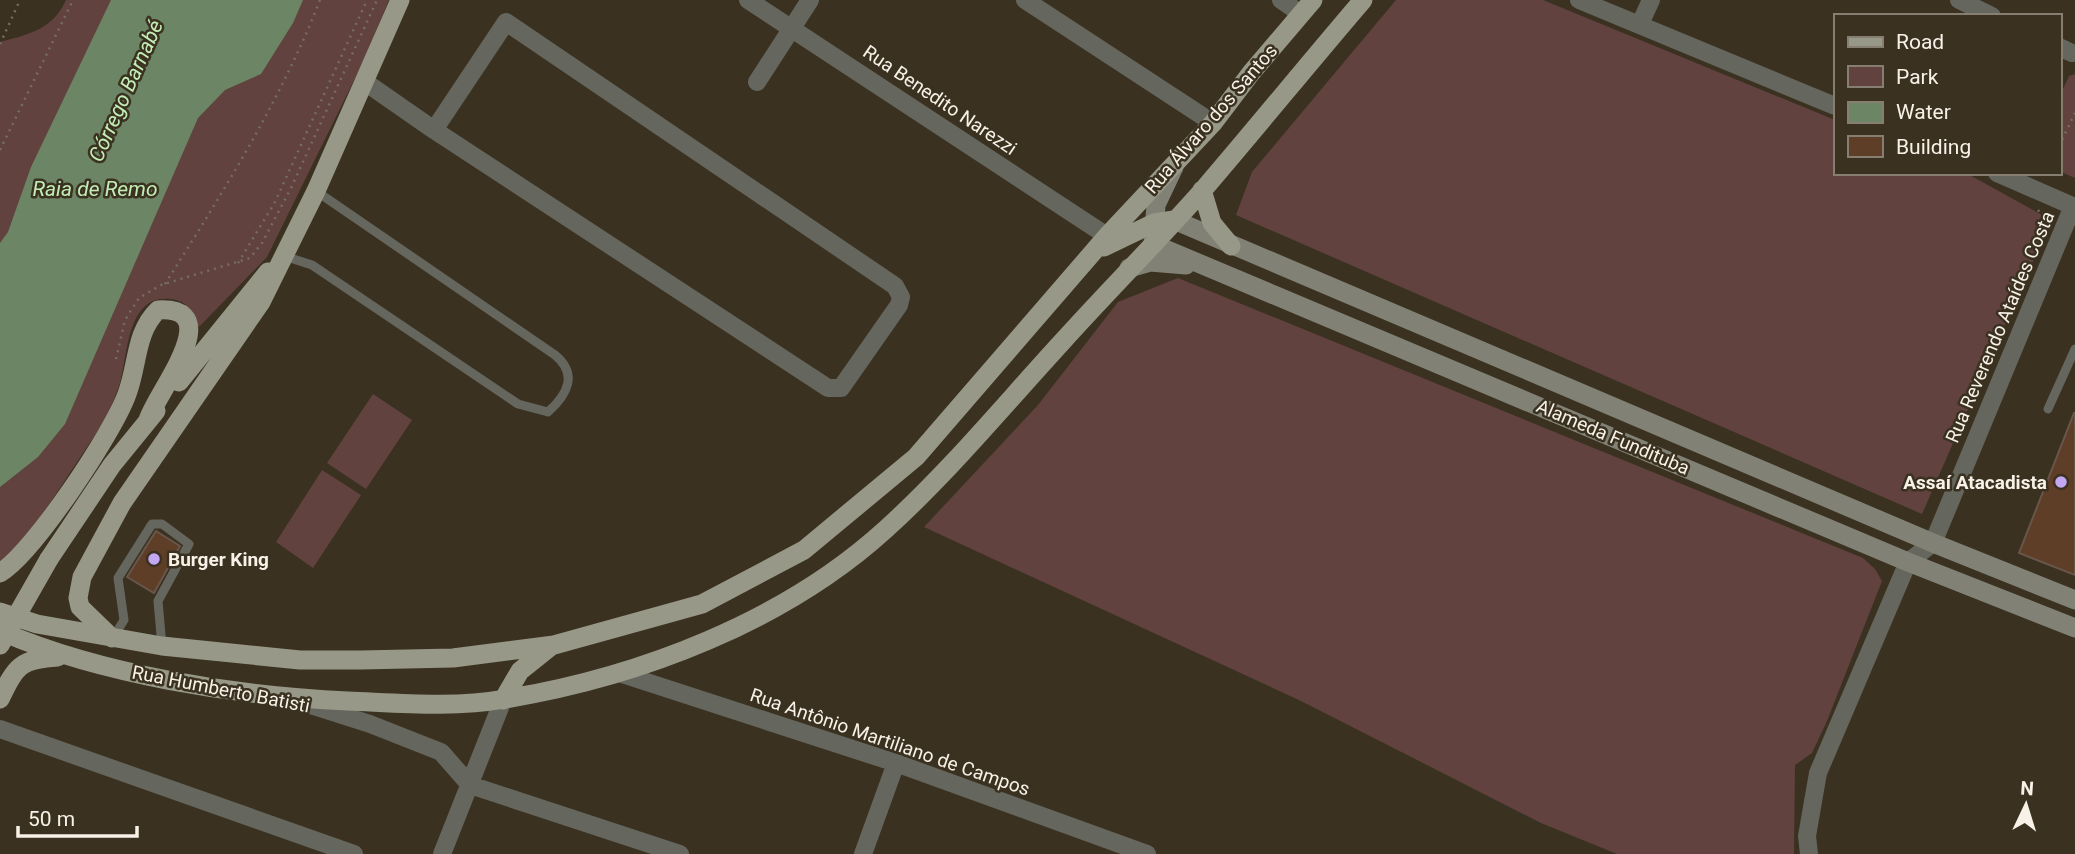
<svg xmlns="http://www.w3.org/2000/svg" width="2075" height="854" font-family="Roboto,sans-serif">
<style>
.green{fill:#61423f}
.water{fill:#6c8564}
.building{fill:#5f3e28;stroke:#68564b;stroke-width:2}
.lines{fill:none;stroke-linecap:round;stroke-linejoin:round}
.path{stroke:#756d5f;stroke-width:2.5;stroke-dasharray:2 5;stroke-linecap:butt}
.service{stroke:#65665d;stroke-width:9}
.minor{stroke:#65665d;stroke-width:18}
.secondary{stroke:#818275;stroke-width:19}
.primary{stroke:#979887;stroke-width:19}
.primary-bridge{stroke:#979887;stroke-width:19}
.poi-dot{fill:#c3a7f2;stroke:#3a3121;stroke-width:2.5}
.labels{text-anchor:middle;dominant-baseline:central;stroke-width:5;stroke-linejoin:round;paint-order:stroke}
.street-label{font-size:19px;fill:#f7f1e7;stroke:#3a3121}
.poi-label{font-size:19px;font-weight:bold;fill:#f7f1e7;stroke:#3a3121;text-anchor:end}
.water-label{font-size:21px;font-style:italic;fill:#c2edb5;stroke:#3a3121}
</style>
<rect width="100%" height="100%" fill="#3a3121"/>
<path class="green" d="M66 0H389L363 62 267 257 199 327C193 313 187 300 170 299 128 295 128 351 121 379 117 394 111 406 105 420L20 548 0 564V42C30 34 53 29 66 0Z
M1396 0H1543L1835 120V173H1966L2051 220 1922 514 1236 215 1252 172Z
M2075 74V178L2059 171V98L2069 76Z
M1178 278 1863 558 1875 569 1882 581 1827 721 1812 753 1795 765 1794 854H1617L1541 823 1301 701 924 527 1038 405 1118 302Z
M373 394 412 420 366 489 327 463Z
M322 470 361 495 313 568 276 542Z"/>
<path class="water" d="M111 0H303L293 23 261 74 225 90 198 118 65 424 38 457 0 487V243L8 232 31 167Z"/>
<path class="building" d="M2074 413H2075V575L2019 553Z
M156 531 180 546 154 593 127 577Z"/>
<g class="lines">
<path class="path" d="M0 44 20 0
M2059 146 2075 113
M0 150 73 0
M2038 210 2043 218 2051 221
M238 263 275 202 367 0
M165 284C222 194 281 100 320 0
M116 359 125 320 139 298 161 285 250 258 262 243 291 188 377 0"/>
<path class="service" d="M284 256 312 265 518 404 548 412C568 394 578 374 555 355L316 191
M2048 409 2075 349
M113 638 124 620 118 578 152 524H162L189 544 158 601 162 646"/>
<path class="minor" d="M748 0 1107 236
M1025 0 1213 123
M1281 0 1301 14
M1579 0 1835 106
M1959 0 1992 16
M1640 24 1651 0
M2059 47 2072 53
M365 82 434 130 828 388H841L899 305 901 297 895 286 506 22 434 130
M757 82 810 0
M1997 173 2075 207
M619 673 896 763 1147 854
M301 702 370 724 441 752 470 785 680 854
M0 729 354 854
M442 854 503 700
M863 854 896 763
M1809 854 1807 836 1818 773 1908 562 1933 543 2073 206"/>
<path class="secondary" d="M1174 167 1156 205 1153 244 1908 562 2075 628
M1174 220 1933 543 2075 600
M1129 268 1150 262 1186 265"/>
<path class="primary" d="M1202 190 1212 223 1231 246
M1104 247 1154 223 1174 220
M179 382 268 272
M49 559 112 465 156 411
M0 573C34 552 113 433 127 394 138 365 135 332 158 310 229 306 156 393 148 420
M0 612 37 624 162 646 300 660H361L453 658 554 645 702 604 804 550 916 457 1107 236 1213 123 1251 73 1313 0
M0 631C102 675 236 696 348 701 399 703 454 708 505 699 639 677 784 622 886 529 950 471 1004 405 1062 342 1108 291 1157 242 1203 190 1257 127 1309 63 1363 0
M112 638 80 607 78 598 82 577 122 503 261 302 316 191 400 0
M0 699C16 666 20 659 58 657
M503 700 520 671 550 647"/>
<path class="primary-bridge" d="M0 645 49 559"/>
</g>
<g class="poi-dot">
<circle cx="2061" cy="482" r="7"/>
<circle cx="154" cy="559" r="7"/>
</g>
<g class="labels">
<g class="street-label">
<text transform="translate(940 100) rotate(34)">Rua Benedito Narezzi</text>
<text transform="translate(1211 119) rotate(-49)">Rua Álvaro dos Santos</text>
<text transform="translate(2000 327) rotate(-67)">Rua Reverendo Ataídes Costa</text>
<text transform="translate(1613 437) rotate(23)">Alameda Fundituba</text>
<text transform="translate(221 689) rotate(11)">Rua Humberto Batisti</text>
<text transform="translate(890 742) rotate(19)">Rua Antônio Martiliano de Campos</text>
</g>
<g class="poi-label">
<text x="2047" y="482">Assaí Atacadista</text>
<text x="168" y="559" text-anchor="start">Burger King</text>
</g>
<g class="water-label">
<text transform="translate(126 91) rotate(-66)">Córrego Barnabé</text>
<text x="95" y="189">Raia de Remo</text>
</g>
</g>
<rect x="1834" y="14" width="228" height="161" fill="#3a3121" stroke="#867e70" stroke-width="2"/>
<rect x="1848" y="37" width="35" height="10" fill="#979887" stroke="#867e70" stroke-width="2"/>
<text x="1896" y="49" font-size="21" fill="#f7f1e7">Road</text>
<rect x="1848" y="66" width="35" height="21" fill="#61423f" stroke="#867e70" stroke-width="2"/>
<text x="1896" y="84" font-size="21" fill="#f7f1e7">Park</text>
<rect x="1848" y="102" width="35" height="21" fill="#6c8564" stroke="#867e70" stroke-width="2"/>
<text x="1896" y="119" font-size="21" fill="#f7f1e7">Water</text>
<rect x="1848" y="136" width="35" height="21" fill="#5f3e28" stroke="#867e70" stroke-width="2"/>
<text x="1896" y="154" font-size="21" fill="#f7f1e7">Building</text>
<g transform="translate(2026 805) rotate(4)" stroke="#3a3121" stroke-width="5" paint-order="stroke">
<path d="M0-5L12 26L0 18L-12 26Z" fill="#f7f1e7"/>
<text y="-10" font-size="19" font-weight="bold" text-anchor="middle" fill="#f7f1e7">N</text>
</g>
<path d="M18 826v10h119v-10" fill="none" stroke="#f7f1e7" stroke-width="3.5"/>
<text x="28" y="826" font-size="21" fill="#f7f1e7" stroke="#3a3121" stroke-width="5" paint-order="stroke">50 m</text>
</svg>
